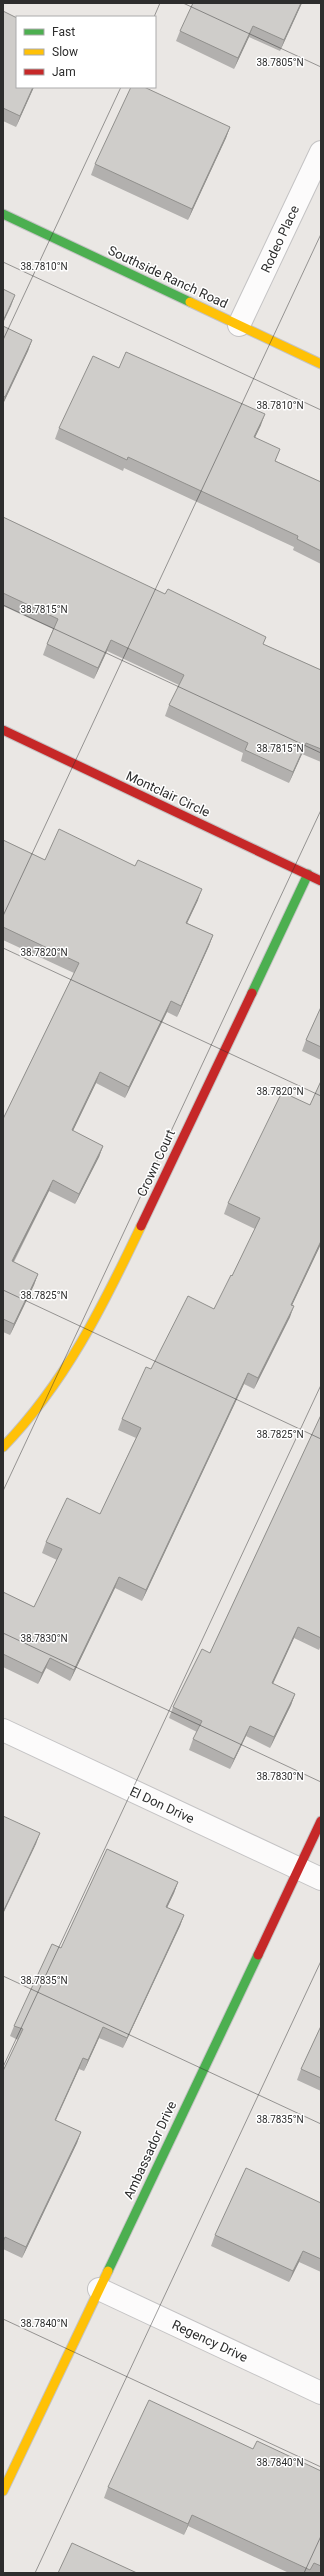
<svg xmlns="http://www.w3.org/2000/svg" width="324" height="2576" font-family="Roboto,sans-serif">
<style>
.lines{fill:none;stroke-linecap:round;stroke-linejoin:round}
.street-casing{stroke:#c4c3c4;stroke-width:24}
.fast-casing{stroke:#c4c3c4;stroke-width:11}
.slow-casing{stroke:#c4c3c4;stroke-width:11}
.jam-casing{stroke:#c4c3c4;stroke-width:11}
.street{stroke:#fcfbfb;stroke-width:22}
.fast{stroke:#4caf50;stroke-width:9}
.slow{stroke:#ffc107;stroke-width:9}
.jam{stroke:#c62828;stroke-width:9}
.wall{fill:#b2b0ae}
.shaded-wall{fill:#91908d}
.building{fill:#cfcdca;stroke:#91908d}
.ticks{fill:none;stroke:#2d2d2d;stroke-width:1;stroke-opacity:0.45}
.labels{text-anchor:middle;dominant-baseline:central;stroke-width:3;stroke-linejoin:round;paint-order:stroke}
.street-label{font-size:13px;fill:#2d2d2d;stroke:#fff}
.ticks-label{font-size:10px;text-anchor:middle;fill:#2d2d2d;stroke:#fff;stroke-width:3;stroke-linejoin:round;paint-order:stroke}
</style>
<rect width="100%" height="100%" fill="#eae7e4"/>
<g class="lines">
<defs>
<path id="street" d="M239 325 321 152
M3 1730 321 1879
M99 2289 321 2393"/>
<path id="fast" d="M3 214 190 302
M252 993 308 874
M108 2271 258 1955"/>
<path id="slow" d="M190 302 321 364
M3 1447C65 1383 103 1306 141 1226
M3 2491 108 2271"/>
<path id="jam" d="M3 730 321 881
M141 1226 252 993
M258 1955 321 1821"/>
</defs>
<use href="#street" class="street-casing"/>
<use href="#fast" class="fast-casing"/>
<use href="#slow" class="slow-casing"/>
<use href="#jam" class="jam-casing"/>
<use href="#street" class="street"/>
<use href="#fast" class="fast"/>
<use href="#slow" class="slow"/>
<use href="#jam" class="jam"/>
</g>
<path class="wall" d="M302 3 280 51 249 37 234 69 176 41 180 31Z
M3 11 17 87H34L16 127 3 121Z
M230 127 226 138 188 220 91 175 95 164Z
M3 326 32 340 28 351 3 404Z
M119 368 261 425 255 437 276 461 321 482V564L293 550 294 547 124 468 123 471 55 439 59 428Z
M3 517 263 644 321 670V762L302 754 289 783 241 761 243 753 165 716 169 705 179 685 107 651 94 679 43 655 47 644 53 629 3 606Z
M3 840 45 860 198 900 187 923 213 935 209 946 177 1017 167 1012 125 1098 96 1083 73 1131 103 1146 99 1157 75 1204 49 1191 14 1262 38 1274 34 1285 10 1335 3 1332V1119L74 973 3 940Z
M321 1007V1060L302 1051 306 1040Z
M321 1081V1244L292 1305 290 1317 254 1389 244 1384 142 1601 115 1588 70 1681 46 1668 38 1684 3 1667V1592L34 1607 57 1560 42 1553 46 1542 100 1514 136 1438 118 1430 122 1419 151 1369 214 1309 232 1276 255 1229 224 1214 228 1203 310 1105Z
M321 1415V1645L319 1650 294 1638 273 1684 295 1694 291 1705 270 1748 246 1736 230 1769 189 1750 193 1739 197 1732 169 1718 173 1707 210 1653Z
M178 1882 174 1893 167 1908 184 1915 180 1926 123 2048 99 2038 84 2071 79 2069 55 2120 81 2132 77 2143 22 2258 3 2249V2071L18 2040 10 2036 14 2026 61 1948Z
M321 2026V2091L297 2080 301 2069Z
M321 2203V2272L299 2262 289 2282 211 2246 215 2235Z
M253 2449 321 2471V2573H289L188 2526 184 2535 104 2498 108 2487Z"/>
<path class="shaded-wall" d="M301 3H302L280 51 284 40Z
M253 26 249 37 234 69 238 58Z
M33 87H34L16 127 20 116Z
M230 127 226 138 188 220 192 209Z
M15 295 11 306 3 323V321Z
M32 340 28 351 3 404 5 397Z
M265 414 261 425 250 448 254 437Z
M111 640 107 651 94 679 98 668Z
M306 743 302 754 289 783 293 772Z
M202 889 198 900 182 934 186 923Z
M213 935 209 946 177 1017 181 1006Z
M171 1001 167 1012 125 1098 129 1087Z
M100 1072 96 1083 68 1141 72 1130Z
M103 1146 99 1157 75 1204 79 1194Z
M53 1180 49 1191 8 1272 12 1261Z
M321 1241V1244L287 1316 291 1305Z
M38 1274 34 1285 10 1335 14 1324Z
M294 1306 290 1317 254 1389 258 1378Z
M248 1373 244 1384 142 1601 146 1590Z
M119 1577 115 1588 70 1681 74 1670Z
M298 1627 294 1638 268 1694 272 1683Z
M50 1658 46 1668 38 1684 42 1673Z
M295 1694 291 1705 270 1748 274 1737Z
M250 1726 246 1736 230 1769 234 1759Z
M40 1833 36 1844 3 1914V1912Z
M178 1882 174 1893 162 1918 166 1907Z
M184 1915 180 1926 123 2048 127 2038Z
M103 2027 99 2038 84 2071 88 2060Z
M83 2058 79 2069 51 2131 55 2120Z
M81 2132 77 2143 22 2258 26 2247Z
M303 2251 299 2262 289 2282 293 2271Z
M192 2515 188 2526 184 2535 188 2524Z"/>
<path class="building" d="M193 3H301L284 40 253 26 238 58 180 31Z
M3 11 17 18V87H33L20 116 3 108Z
M131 87H144L230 127 192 209 95 164Z
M3 289 15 295 3 321Z
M3 326 32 340 5 397 3 396Z
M126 352 265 414 254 437 280 449 275 461 321 482V551L297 539 298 536 128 457 127 460 59 428 93 356 119 368Z
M3 517 165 594 168 589 266 637 263 644 321 670V749L306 743 293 772 245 750 248 743 169 705 184 675 111 640 98 668 47 644 58 619 3 593Z
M59 829 135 866 138 860 202 889 186 923 213 935 181 1006 171 1001 129 1087 100 1072 72 1130 103 1146 79 1194 53 1180 12 1261 38 1274 14 1324 3 1319V1119L79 963 3 927V840L45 860Z
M321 1007V1047L306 1040Z
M321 1081V1241L291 1305 294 1306 258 1378 248 1373 146 1590 119 1577 74 1670 50 1658 42 1673 3 1654V1592L34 1607 62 1549 46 1542 67 1498 100 1514 141 1428 122 1419 146 1367 151 1369 188 1296 214 1309 231 1275 232 1276 260 1218 228 1203 282 1092 310 1105Z
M321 1415V1638L298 1627 272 1683 295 1694 274 1737 250 1726 234 1759 193 1739 202 1721 173 1707 202 1649 210 1653Z
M3 1816 40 1833 3 1912Z
M107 1849 178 1882 166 1907 184 1915 127 2038 103 2027 88 2060 83 2058 55 2120 81 2132 26 2247 5 2237 3 2242V2071L23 2029 14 2026 52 1944 61 1948Z
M321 2026V2078L301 2069Z
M246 2168 321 2203V2259L303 2251 293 2271 215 2235Z
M149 2400 253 2449 257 2441 321 2471V2566L314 2563 310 2570 192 2515 188 2524 108 2487Z
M72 2543 137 2573H58Z"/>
<path class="ticks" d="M183 3 321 67M154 17 160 3M3 262 321 410M3 340 121 87M3 605 321 753M3 916 321 234M3 948 321 1096M3 1290 321 1439M3 1491 321 810M3 1633 321 1782M3 1976 321 2124M3 2067 321 1385M3 2319 321 2467M35 2573 321 1961M304 2573 321 2536"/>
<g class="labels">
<g class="street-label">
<text transform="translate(280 239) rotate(-65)">Rodeo Place</text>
<text transform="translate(168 277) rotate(25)">Southside Ranch Road</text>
<text transform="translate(168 794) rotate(25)">Montclair Circle</text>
<text transform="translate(156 1163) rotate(-65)">Crown Court</text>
<text transform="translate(162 1805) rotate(25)">El Don Drive</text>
<text transform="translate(150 2150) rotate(-65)">Ambassador Drive</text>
<text transform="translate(210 2341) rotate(25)">Regency Drive</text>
</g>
</g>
<g class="ticks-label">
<text x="280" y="66">38.7805°N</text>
<text x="44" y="270">38.7810°N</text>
<text x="280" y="409">38.7810°N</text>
<text x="44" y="613">38.7815°N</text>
<text x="280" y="752">38.7815°N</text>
<text x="44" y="956">38.7820°N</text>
<text x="280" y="1095">38.7820°N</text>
<text x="44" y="1299">38.7825°N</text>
<text x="280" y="1438">38.7825°N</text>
<text x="44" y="1642">38.7830°N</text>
<text x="280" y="1780">38.7830°N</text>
<text x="44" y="1984">38.7835°N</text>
<text x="280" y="2123">38.7835°N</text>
<text x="44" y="2327">38.7840°N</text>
<text x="280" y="2466">38.7840°N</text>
</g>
<rect width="324" height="2576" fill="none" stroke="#2d2d2d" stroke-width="8"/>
<rect x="16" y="16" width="140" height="72" fill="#ffffff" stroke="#ababab"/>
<rect x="24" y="29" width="20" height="6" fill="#4caf50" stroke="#ababab"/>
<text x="52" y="36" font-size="12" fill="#2d2d2d">Fast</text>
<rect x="24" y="49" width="20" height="6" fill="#ffc107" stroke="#ababab"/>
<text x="52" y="56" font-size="12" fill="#2d2d2d">Slow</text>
<rect x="24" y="69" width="20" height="6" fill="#c62828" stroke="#ababab"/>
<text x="52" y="76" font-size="12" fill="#2d2d2d">Jam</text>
</svg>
